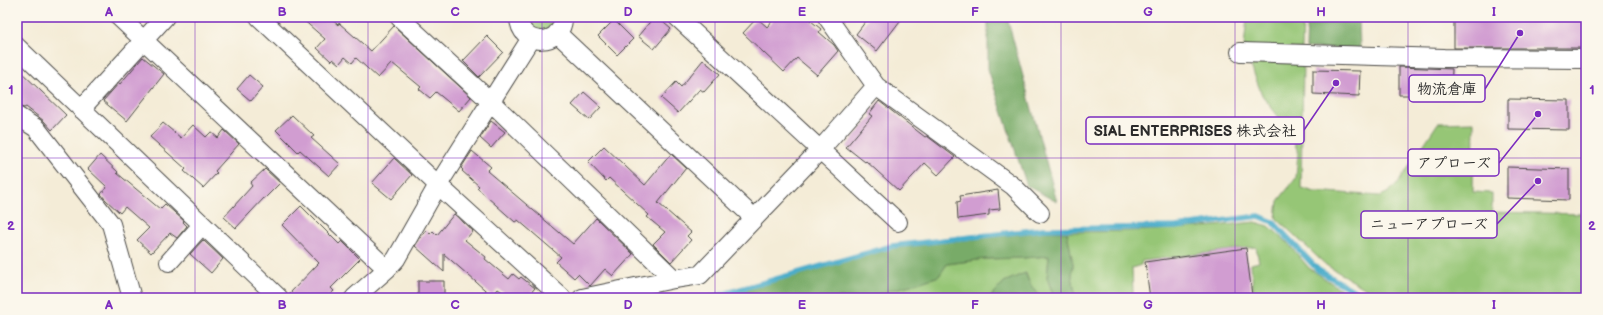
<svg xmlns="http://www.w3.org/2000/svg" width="1603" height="315" font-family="'Balsamiq Sans','Klee One',sans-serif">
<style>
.green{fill:#96c676;stroke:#607850}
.forest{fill:#78ab67;stroke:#526b49}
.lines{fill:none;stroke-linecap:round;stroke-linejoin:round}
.stream{stroke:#4cadcb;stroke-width:5.5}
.building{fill:#d19dd1}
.minor-casing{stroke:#494845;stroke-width:20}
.minor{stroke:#fff;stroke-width:18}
.grid{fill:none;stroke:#7b2cbf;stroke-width:1;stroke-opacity:0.55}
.leader{fill:none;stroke:#7b2cbf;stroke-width:1.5}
.callout-dot{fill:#7b2cbf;stroke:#fbf7ec;stroke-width:1.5}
.callout{fill:#fbf7ec;stroke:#7b2cbf;stroke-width:1.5}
.callout-label{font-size:15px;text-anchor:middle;font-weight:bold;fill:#2b2b2b}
.neatline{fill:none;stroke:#7b2cbf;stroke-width:1.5}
.grid-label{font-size:13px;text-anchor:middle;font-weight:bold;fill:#7b2cbf}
</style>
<rect width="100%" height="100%" fill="#fbf7ec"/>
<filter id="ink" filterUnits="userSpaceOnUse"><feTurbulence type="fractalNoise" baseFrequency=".025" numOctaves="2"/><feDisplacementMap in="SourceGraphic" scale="8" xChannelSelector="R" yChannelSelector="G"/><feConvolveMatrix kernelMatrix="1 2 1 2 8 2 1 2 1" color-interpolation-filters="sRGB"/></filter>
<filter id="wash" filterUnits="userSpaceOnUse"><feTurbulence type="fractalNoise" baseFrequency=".012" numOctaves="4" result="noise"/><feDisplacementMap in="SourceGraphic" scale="16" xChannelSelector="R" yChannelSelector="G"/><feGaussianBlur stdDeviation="0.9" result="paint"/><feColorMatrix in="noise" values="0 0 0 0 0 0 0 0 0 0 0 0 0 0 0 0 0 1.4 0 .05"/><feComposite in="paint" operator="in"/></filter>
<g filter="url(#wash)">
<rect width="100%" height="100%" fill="#f4ecd7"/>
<path class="green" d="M527 17H555C552 32 543 35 530 27Z
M1247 17H1303L1302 49 1244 47Z
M1248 58 1303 64 1301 188 1315 192H1328L1380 196 1389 192 1400 180 1438 123 1474 122 1473 192 1492 193V212L1586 214V298H1381L1326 265 1276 218 1278 201 1296 178 1298 152 1290 132 1262 95Z
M1255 222 1269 226 1286 241 1309 268 1354 298H1254L1251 264 1259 262 1256 247 1142 261 1141 265 1132 268 1133 293 1130 298H1076L1072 276 1073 264 1067 232C1130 232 1192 229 1255 222Z
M1049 256 1047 278 1053 294 1051 298H1040C1033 291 1029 283 1026 273L1004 282 990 298H861L918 283 939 276 947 264 985 259 1023 258Z"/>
<path class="forest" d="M988 17H1007L1057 202 1027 186 988 69Z
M1307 17H1359L1360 49 1306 48Z
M1043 231 1067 232 1073 264 1072 276 1076 298H1051L1053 294 1047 278 1049 256 1023 258 985 259 947 264 939 276 918 283 861 298H715L892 248Z
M1025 273 1030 284 1040 298H990L1004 282Z"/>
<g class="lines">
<path class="stream" d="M709 298 892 246 1043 229 1176 227 1259 216 1273 222 1318 270 1366 298"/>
</g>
<g id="blocks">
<path class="building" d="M300 17H329L338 25 339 23 371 51 394 26 471 97 459 111 436 92 430 98 419 89 421 87 392 63 378 78 356 58 352 63 345 57 339 64 333 59 331 61 317 48 325 39Z
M654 17H657L671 29 654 49 638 36Z
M776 17H806L821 29 819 32 834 45 838 51 817 75 797 58 784 72 743 33 757 18 767 27Z
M869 17H903L877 51 856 34Z
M1454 17H1586V48H1454Z
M614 20 633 39 617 55 598 36Z
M487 36 503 52 479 77 463 61Z
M143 57 164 74 127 121 103 101 119 83 120 84Z
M703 60 720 74 704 92 700 89 678 113 661 98 676 82 681 87Z
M1399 67 1452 69 1451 95H1399Z
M17 68 66 115 52 130 44 121 26 107 24 108 17 106Z
M1313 70 1360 71 1359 96 1313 94Z
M249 75 263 87 251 101 237 89Z
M584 92 601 107 589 120 572 105Z
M1508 99 1569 100V130L1508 129Z
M879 101 925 137 927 136 955 157 938 175 925 163 899 191 866 161 865 162 846 147 872 116 869 114Z
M292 115 314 136 311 138 340 164 329 176 300 150 298 152 276 130Z
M491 121 505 132 491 148 480 138Z
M163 123 181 138 193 125 206 137 211 132 218 138 224 130 239 144 215 171 217 173 203 188 184 171 186 169 150 137Z
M604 146 645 185 671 154 686 168 658 203 691 232 687 236 691 240 671 262 653 244 665 232 647 217 649 215 609 178 606 181 588 162Z
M472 151 491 167 487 171 573 244 596 218 633 254 613 276 605 269 590 286 578 274 574 278 556 262 561 257 518 220 515 222 477 188 479 186 462 171 463 170 461 168Z
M100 155 118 172 117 173 160 209 165 204 184 221 183 222 187 226 177 238 170 233 151 253 137 240 149 228 125 207 120 213 105 199 101 194 107 187 88 169Z
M394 158 412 175 391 199 372 183Z
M1507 167 1569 169V200L1507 198Z
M265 169 280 183 265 198H264L236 228 224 217 252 186 250 183Z
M998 190 1000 209 989 210V215L958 219 957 202 961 201 960 196Z
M301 206 339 244 342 241 360 259 331 288 334 291 326 298H289V294L319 263 282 225Z
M454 214 473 231 465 240 486 257 485 259 509 279 513 274 519 279 521 277 535 288 528 296 530 298H511L498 289 492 296 444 254V272L415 246 426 230 430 234 433 231 437 235Z
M203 240 223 259 211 273 190 254Z
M1246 248 1252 295 1228 298H1150L1145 262Z
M418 281H444V298H418Z"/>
</g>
</g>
<g filter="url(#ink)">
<use href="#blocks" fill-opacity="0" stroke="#494845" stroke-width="1"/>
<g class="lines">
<defs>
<path id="minor" d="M119 17 387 269
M259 17 438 185 562 298
M399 17 491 102 674 279
M519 17C519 48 564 47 563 17
M677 17 898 222
M827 17 876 86 1013 186 1040 213
M557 33 754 218
M17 47 279 298
M1240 52 1444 58 1586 59
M81 109 165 17
M17 116 36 128 111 224 132 298
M169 262 202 225
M354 298 387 269 396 259 438 185 531 38
M582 298 674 279 700 275 820 150 876 86"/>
</defs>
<use href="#minor" class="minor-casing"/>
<use href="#minor" class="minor"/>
</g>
</g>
<path class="grid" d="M195 17V298M368 17V298M542 17V298M715 17V298M888 17V298M1061 17V298M1235 17V298M1408 17V298M17 158H1586"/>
<path class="leader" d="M1520 33L1485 89M1336 83L1304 130M1538 114L1499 163M1538 181L1497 224"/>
<g class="callout-dot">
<circle cx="1520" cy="33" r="4"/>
<circle cx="1336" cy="83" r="4"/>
<circle cx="1538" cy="114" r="4"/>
<circle cx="1538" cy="181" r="4"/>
</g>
<g class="callout">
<rect x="1409" y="75" width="76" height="27" rx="4"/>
<rect x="1086" y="117" width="218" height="27" rx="4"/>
<rect x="1408" y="149" width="91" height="27" rx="4"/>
<rect x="1361" y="211" width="136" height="27" rx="4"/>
</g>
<g class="callout-label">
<text x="1447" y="94">物流倉庫</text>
<text x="1195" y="136">SIAL ENTERPRISES 株式会社</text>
<text x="1454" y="168">アプローズ</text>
<text x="1429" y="229">ニューアプローズ</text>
</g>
<rect width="1603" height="315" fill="none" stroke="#fbf7ec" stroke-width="44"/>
<rect x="22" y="22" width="1559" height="271" class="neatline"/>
<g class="grid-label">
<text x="109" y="16">A</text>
<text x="282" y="16">B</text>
<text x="455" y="16">C</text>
<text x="628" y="16">D</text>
<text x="802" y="16">E</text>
<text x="975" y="16">F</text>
<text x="1148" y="16">G</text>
<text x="1321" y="16">H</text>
<text x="1494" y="16">I</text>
<text x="11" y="94">1</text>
<text x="1592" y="94">1</text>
<text x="11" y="230">2</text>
<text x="1592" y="230">2</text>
<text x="109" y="309">A</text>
<text x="282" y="309">B</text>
<text x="455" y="309">C</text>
<text x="628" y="309">D</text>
<text x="802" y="309">E</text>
<text x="975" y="309">F</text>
<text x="1148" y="309">G</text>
<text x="1321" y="309">H</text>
<text x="1494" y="309">I</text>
</g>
</svg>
